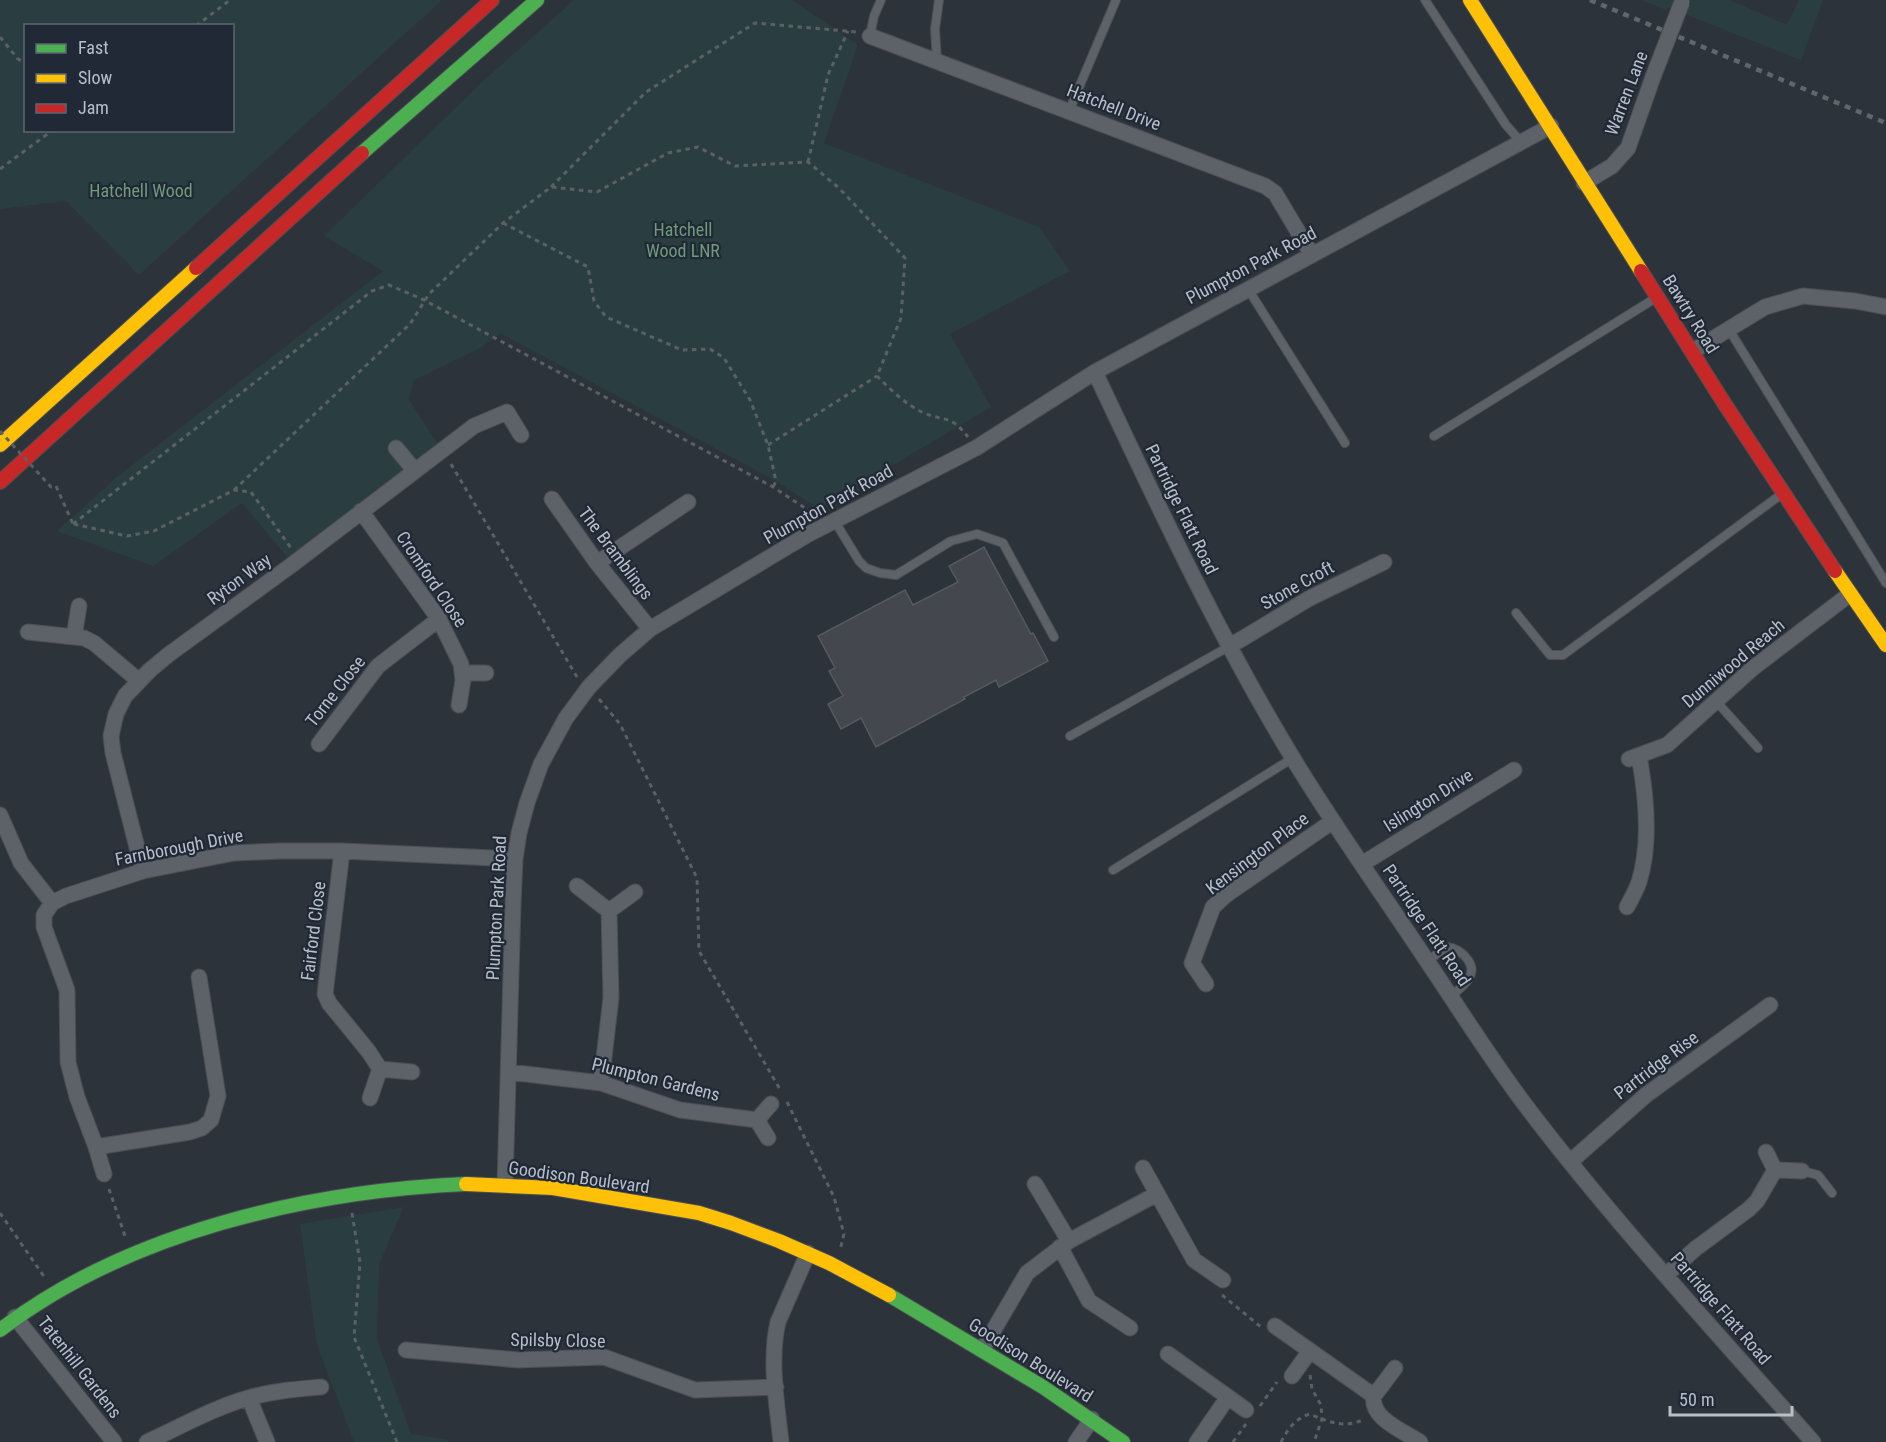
<svg xmlns="http://www.w3.org/2000/svg" width="1886" height="1442" font-family="'Roboto Condensed',sans-serif">
<style>
.green{fill:#2a3e41;fill-rule:evenodd}
.building{fill:#44484e;stroke:#555a61;stroke-width:1.5}
.lines{fill:none;stroke-linecap:round;stroke-linejoin:round}
.lane-casing{stroke:#4b4f54;stroke-width:10}
.street-casing{stroke:#4b4f54;stroke-width:17}
.fast-casing{stroke:#4b4f54;stroke-width:16}
.slow-casing{stroke:#4b4f54;stroke-width:16}
.jam-casing{stroke:#4b4f54;stroke-width:16}
.path{stroke:#5b6065;stroke-width:3;stroke-dasharray:4.5 4.5;stroke-linecap:butt}
.lane{stroke:#5d6168;stroke-width:8}
.street{stroke:#5d6168;stroke-width:15}
.fast{stroke:#4caf50;stroke-width:14}
.slow{stroke:#ffc107;stroke-width:14}
.jam{stroke:#c62828;stroke-width:14}
.rail{stroke:#61656c;stroke-width:4.5;stroke-dasharray:6 6;stroke-linecap:butt}
.street-bridge-casing{stroke:#4b4f54;stroke-width:17;stroke-linecap:butt}
.path-bridge{stroke:#5b6065;stroke-width:3;stroke-dasharray:4.5 4.5;stroke-linecap:butt}
.street-bridge{stroke:#5d6168;stroke-width:15}
.labels{text-anchor:middle;dominant-baseline:central;stroke-width:4.5;stroke-linejoin:round;paint-order:stroke}
.street-label{font-size:18px;fill:#b7bfca;stroke:#202935}
.park-label{font-size:18px;fill:#709a79;stroke:#202935}
</style>
<rect width="100%" height="100%" fill="#2d333a"/>
<path class="green" d="M0 0H442L139 275 66 201 0 209ZM26 26H232V130H26Z
M574 0H792L858 45 824 143 1039 227 1070 271 950 334 991 407 819 509 776 481 500 333 480 348 413 381 409 400 439 446 293 564 242 503 153 566 57 531 118 476 383 271 324 236 482 82Z
M1641 0H1730L1787 25 1799 0H1823L1801 60 1667 7 1666 10Z
M404 1207 379 1264 377 1339 411 1434 449 1440 448 1442H354L317 1345 300 1224Z"/>
<path class="building" d="M984 547 1031 634 1033 633 1048 661 999 687 996 680 964 697 965 699 876 747 861 718 841 729 828 704 843 696 829 671 835 668 818 636 905 590 913 605 958 582 949 566Z"/>
<g class="lines">
<defs>
<path id="lane" d="M1425 0 1506 125 1522 143
M870 36 874 16 881 0
M937 61 935 29 939 0
M1069 111 1116 0
M1248 289 1345 443
M1728 328 1886 583
M1434 436 1654 299
M834 520 859 561 866 568 880 573 896 575 951 541 977 534 1003 543 1054 637
M1516 613 1550 655H1563L1779 496
M1716 701 1758 748
M1070 736 1230 646
M1113 870 1293 758
M1427 961 1447 947C1456 948 1463 953 1468 960 1479 975 1462 987 1451 996
M1802 1171 1818 1175 1832 1193"/>
<path id="street" d="M870 36 1265 186 1275 193 1312 255
M1584 183 1612 166 1628 148 1653 77
M1693 351 1765 307 1803 296 1855 301 1886 307
M1095 372C1158 506 1220 639 1297 765 1337 830 1381 892 1423 955 1457 1005 1489 1057 1526 1106 1615 1223 1716 1332 1813 1442
M396 448 415 471
M552 499 597 563 650 629
M361 511 439 619 461 664 463 680 459 705
M597 563 688 502
M28 632 84 638 94 643 139 681
M74 637 79 606
M1230 646 1310 598 1384 562
M462 673H486
M319 744 378 666 439 619
M1629 759 1667 745 1753 668 1850 594
M0 815 21 863 52 903
M342 851 325 994 329 1003 369 1052 380 1069
M1362 864 1514 770
M143 871 113 753 111 736 116 714 125 696 150 670 168 655 293 564 474 426 507 412 521 435
M577 886 609 911 635 892
M1627 907C1631 899 1636 891 1639 882 1651 844 1646 794 1639 756
M199 977 218 1096 211 1120 202 1128 190 1132 96 1147 77 1097 68 1062 67 990 44 927V915L52 903 66 896 143 871 234 853 280 851H342L515 859
M1206 984 1192 963 1213 907 1226 895 1333 821
M509 1072 601 1083 680 1110 757 1120
M601 1083 611 998 609 911
M370 1098 380 1069 412 1072
M768 1138 757 1120 771 1104
M96 1147 104 1174
M1766 1152 1775 1170 1802 1171
M1570 1162 1646 1095 1770 1005
M1143 1168 1194 1260 1223 1280
M505 1184 513 905 515 859 519 833 527 803 541 764 566 718 589 687 620 655 650 629 807 535 976 448 1095 372 1551 126
M1035 1184 1069 1241
M1060 1247 1089 1301 1130 1328
M1666 1275 1695 1249 1749 1209 1757 1201 1775 1170
M15 1317 114 1442
M1275 1326 1374 1396C1369 1418 1405 1432 1420 1442
M406 1350 518 1360 604 1357 695 1390 776 1387
M982 1350 1027 1273 1069 1241 1157 1194
M1168 1354 1228 1397 1197 1442
M1292 1376 1310 1351
M1374 1396 1395 1368
M1228 1397 1246 1410
M249 1398 267 1442
M147 1442C180 1427 213 1408 248 1398 272 1391 297 1389 321 1387
M781 1442C777 1404 769 1360 778 1322L808 1253
M1076 1442 1092 1419"/>
<path id="fast" d="M362 153 537 0
M889 1295 1043 1387 1123 1442
M0 1330C128 1232 308 1191 466 1184"/>
<path id="slow" d="M1470 0 1641 271
M0 445 196 268
M1835 571 1886 645
M466 1184 553 1188 699 1213 731 1223 779 1241 829 1263 889 1295"/>
<path id="jam" d="M196 268 492 0
M1641 271 1724 403 1835 571
M0 482 362 153"/>
</defs>
<use href="#lane" class="lane-casing"/>
<use href="#street" class="street-casing"/>
<use href="#fast" class="fast-casing"/>
<use href="#slow" class="slow-casing"/>
<use href="#jam" class="jam-casing"/>
<path class="path" d="M196 26 230 0
M0 37 18 59 26 64
M808 162 828 75 848 31
M0 169 53 130
M551 187 646 92 755 23 857 32
M503 223 588 267 594 301 606 317 682 350 710 349 724 358 750 400 768 445 776 481 773 487
M768 445 877 376
M451 464 577 677
M234 490 410 324 429 294 503 223 551 187 597 192 668 153 698 147 735 166 808 162 839 188 905 258 901 318 877 376C890 389 905 404 922 412 946 423 949 413 968 437
M73 524 372 291 389 285 424 300 773 487 814 514
M74 524 127 536 154 531 234 490 251 492 291 548
M599 699 620 724 697 878 699 951 781 1091
M787 1102 834 1197 844 1234 840 1250
M109 1189 126 1239
M0 1213 45 1278
M352 1213 360 1262 354 1337 397 1442
M1222 1295 1261 1327
M1310 1375 1312 1389 1321 1405 1322 1419 1314 1442
M1260 1406 1277 1382
M1233 1442 1246 1424
M1281 1442C1288 1429 1294 1420 1309 1414 1330 1422 1343 1429 1365 1419"/>
<use href="#lane" class="lane"/>
<use href="#street" class="street"/>
<use href="#fast" class="fast"/>
<use href="#slow" class="slow"/>
<use href="#jam" class="jam"/>
<path class="rail" d="M1590 0 1886 123"/>
<defs>
<path id="street-bridge" d="M1653 77 1682 2"/>
</defs>
<use href="#street-bridge" class="street-bridge-casing"/>
<path class="path-bridge" d="M0 431 51 487 56 486 73 524"/>
<use href="#street-bridge" class="street-bridge"/>
</g>
<g class="labels">
<g class="street-label">
<text transform="translate(1626 93) rotate(-69)">Warren Lane</text>
<text transform="translate(1114 107) rotate(21)">Hatchell Drive</text>
<text transform="translate(1251 265) rotate(-28)">Plumpton Park Road</text>
<text transform="translate(1691 314) rotate(58)">Bawtry Road</text>
<text transform="translate(828 504) rotate(-29)">Plumpton Park Road</text>
<text transform="translate(1182 509) rotate(64)">Partridge Flatt Road</text>
<text transform="translate(616 553) rotate(53)">The Bramblings</text>
<text transform="translate(239 579) rotate(-36)">Ryton Way</text>
<text transform="translate(432 579) rotate(56)">Cromford Close</text>
<text transform="translate(1297 585) rotate(-29)">Stone Croft</text>
<text transform="translate(1733 663) rotate(-40)">Dunniwood Reach</text>
<text transform="translate(335 691) rotate(-52)">Torne Close</text>
<text transform="translate(1428 800) rotate(-32)">Islington Drive</text>
<text transform="translate(179 847) rotate(-11)">Farnborough Drive</text>
<text transform="translate(1257 853) rotate(-37)">Kensington Place</text>
<text transform="translate(496 908) rotate(-87)">Plumpton Park Road</text>
<text transform="translate(1427 925) rotate(56)">Partridge Flatt Road</text>
<text transform="translate(313 931) rotate(-83)">Fairford Close</text>
<text transform="translate(1656 1065) rotate(-37)">Partridge Rise</text>
<text transform="translate(656 1079) rotate(14)">Plumpton Gardens</text>
<text transform="translate(579 1177) rotate(8)">Goodison Boulevard</text>
<text transform="translate(1721 1308) rotate(49)">Partridge Flatt Road</text>
<text transform="translate(558 1340) rotate(1)">Spilsby Close</text>
<text transform="translate(1031 1360) rotate(32)">Goodison Boulevard</text>
<text transform="translate(80 1367) rotate(52)">Tatenhill Gardens</text>
</g>
<g class="park-label">
<text x="141" y="190">Hatchell Wood</text>
<text x="683" y="229">Hatchell<tspan x="683" dy="21">Wood LNR</tspan></text>
</g>
</g>
<rect x="24" y="24" width="210" height="108" fill="#202935" stroke="#5c6571" stroke-width="1.5"/>
<rect x="36" y="44" width="30" height="9" fill="#4caf50" stroke="#5c6571" stroke-width="1.5"/>
<text x="78" y="54" font-size="18" fill="#b7bfca">Fast</text>
<rect x="36" y="74" width="30" height="9" fill="#ffc107" stroke="#5c6571" stroke-width="1.5"/>
<text x="78" y="84" font-size="18" fill="#b7bfca">Slow</text>
<rect x="36" y="104" width="30" height="9" fill="#c62828" stroke="#5c6571" stroke-width="1.5"/>
<text x="78" y="114" font-size="18" fill="#b7bfca">Jam</text>
<path d="M1670 1406v9h122v-9" fill="none" stroke="#b7bfca" stroke-width="3"/>
<text x="1679" y="1406" font-size="18" fill="#b7bfca" stroke="#202935" stroke-width="4.5" paint-order="stroke">50 m</text>
</svg>
